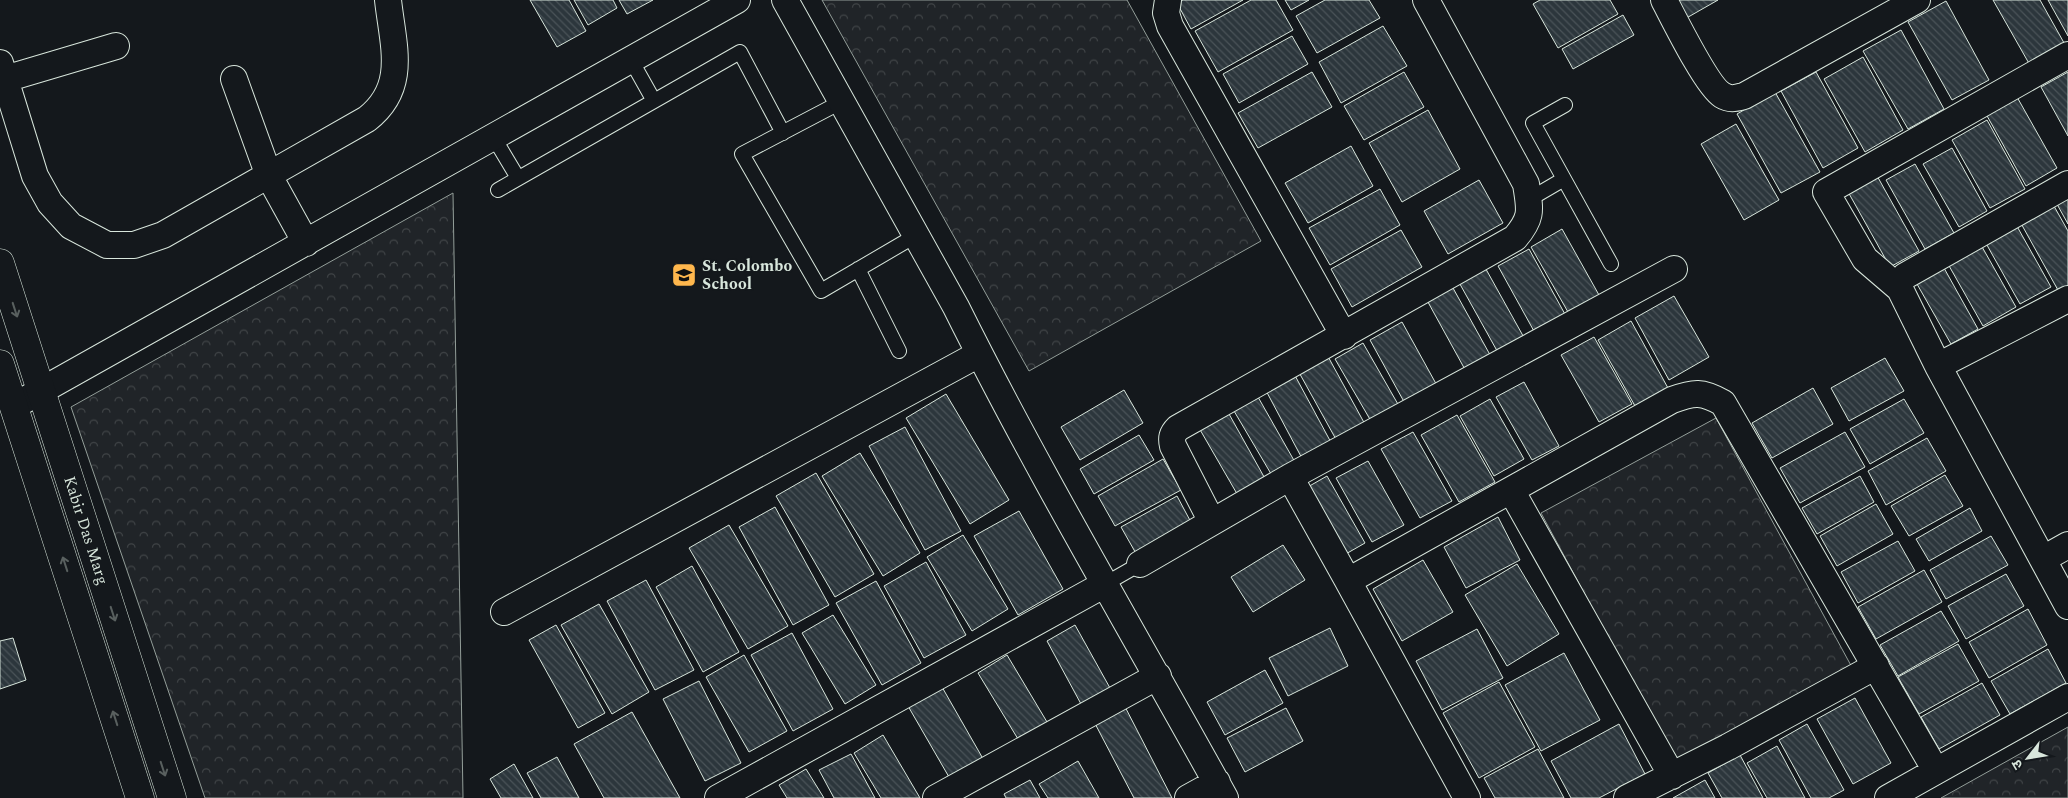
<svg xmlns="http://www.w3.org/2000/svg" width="2068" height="798" font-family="Spectral,'Noto Sans Devanagari',serif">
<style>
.park{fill:url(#park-crowns);stroke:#939e99}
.building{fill:url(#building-back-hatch);stroke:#d8e6dc}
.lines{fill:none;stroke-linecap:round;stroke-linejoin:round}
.service-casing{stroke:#d8e6dc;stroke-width:16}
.minor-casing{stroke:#d8e6dc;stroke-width:28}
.tertiary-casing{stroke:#d8e6dc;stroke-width:29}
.service{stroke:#14181c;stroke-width:14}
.minor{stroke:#14181c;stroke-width:26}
.tertiary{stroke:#14181c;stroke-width:28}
.oneway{stroke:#59605f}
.labels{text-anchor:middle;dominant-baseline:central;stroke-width:4;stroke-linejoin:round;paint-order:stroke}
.poi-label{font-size:16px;font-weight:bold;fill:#d8e6dc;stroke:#14181c;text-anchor:start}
.street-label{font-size:16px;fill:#d8e6dc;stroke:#14181c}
</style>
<defs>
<pattern id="park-crowns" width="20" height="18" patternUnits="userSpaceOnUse" patternTransform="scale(1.25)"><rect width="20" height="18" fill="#202428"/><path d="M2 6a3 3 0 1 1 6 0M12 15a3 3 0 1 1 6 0" fill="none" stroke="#404447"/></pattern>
<pattern id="building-back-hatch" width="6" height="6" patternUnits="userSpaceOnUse" patternTransform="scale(1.25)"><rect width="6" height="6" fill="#2c363c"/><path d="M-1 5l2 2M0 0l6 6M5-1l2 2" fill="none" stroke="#4a5358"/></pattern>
</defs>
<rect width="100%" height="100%" fill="#14181c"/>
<path class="park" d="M822 0H1127L1261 241 1029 371Z
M453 193 463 798H205L71 407Z
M1716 418 1854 671 1678 767 1541 513Z
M2068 727V798H1941Z"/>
<path class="building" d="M530 0H569L586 31 557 47Z
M574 0H613L617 8 588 25Z
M619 0H653L627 14Z
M1183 0H1243L1191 29 1177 3Z
M1251 0H1276L1293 30 1218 72 1195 31Z
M1285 0H1309L1291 10Z
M1325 0H1369L1380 18 1317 53 1296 16Z
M1540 0H1610L1618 14 1558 48 1533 4Z
M1672 0H1718L1683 20Z
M1993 0H2040L2068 50 2035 74Z
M2048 0H2068V36Z
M1946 1 1989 80 1952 100 1908 22Z
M1623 15 1634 35 1573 69 1562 49Z
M1383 26 1407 66 1341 103 1319 62Z
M1901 30 1944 109 1908 129 1863 51Z
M1292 36 1308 64 1239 103 1223 74Z
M1863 57 1903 130 1865 152 1824 79Z
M1312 72 1332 107 1258 148 1238 113Z
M1404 72 1424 107 1364 140 1344 106Z
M1816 72 1858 148 1823 168 1781 91Z
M2068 72V136L2041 87Z
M1775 92 1820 172 1781 193 1737 114Z
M2017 97 2057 168 2026 186 1986 114Z
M1428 110 1460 169 1402 202 1369 143Z
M1987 120 2025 189 1990 208 1952 140Z
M1736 124 1779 200 1744 220 1701 144Z
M1351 146 1373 186 1308 223 1285 183Z
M1952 148 1987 211 1959 227 1923 164Z
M1915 164 1954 233 1925 249 1886 180Z
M1876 174 1919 251 1890 267 1847 190Z
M1479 180 1503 223 1448 254 1424 211Z
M1380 189 1400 225 1330 265 1309 228Z
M2068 189V224L2053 197Z
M2050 199 2068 231V287L2059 292 2018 218Z
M2014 221 2051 287 2020 304 1983 238Z
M1562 229 1599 295 1568 312 1531 247Z
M1401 230 1422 267 1352 307 1331 269Z
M1981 245 2016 307 1983 326 1948 264Z
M1529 249 1566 316 1535 333 1498 266Z
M1482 262 1527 343 1501 358 1456 277Z
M1944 268 1978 329 1951 344 1917 284Z
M1448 279 1494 362 1468 375 1423 293Z
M1674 296 1709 357 1669 380 1635 318Z
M1631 321 1668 388 1635 406 1598 340Z
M1402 322 1440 391 1408 409 1370 340Z
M1594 337 1632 404 1599 422 1561 355Z
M1363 343 1403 413 1375 428 1335 359Z
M1325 351 1367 428 1338 443 1296 367Z
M1885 358 1904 391 1849 421 1831 388Z
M1292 370 1334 448 1305 464 1263 385Z
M1524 382 1559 446 1532 460 1496 397Z
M1813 388 1833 424 1772 458 1752 423Z
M1124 390 1143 423 1080 460 1061 427Z
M946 394 1009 500 970 524 906 418Z
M1258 397 1300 471 1277 484 1234 411Z
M1490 399 1524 459 1494 476 1460 416Z
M1904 399 1924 433 1870 464 1850 429Z
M1224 405 1268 484 1240 499 1195 421Z
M1457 415 1495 482 1459 502 1421 435Z
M905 427 961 531 925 550 869 446Z
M1413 432 1452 501 1420 518 1381 449Z
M1845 432 1865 467 1800 503 1780 468Z
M1139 435 1154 460 1094 494 1080 469Z
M1927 438 1946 471 1886 505 1868 471Z
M860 453 920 553 883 576 822 476Z
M1163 459 1181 490 1115 526 1098 496Z
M1368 461 1404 525 1372 542 1336 478Z
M816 473 874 574 835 597 776 496Z
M1945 475 1963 506 1909 536 1891 506Z
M1327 476 1365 543 1344 555 1306 488Z
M1860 476 1874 502 1817 534 1802 508Z
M1177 496 1193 526 1138 557 1121 527Z
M1876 504 1893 534 1837 566 1820 536Z
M775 507 829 605 793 625 739 527Z
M1970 508 1982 531 1929 561 1916 539Z
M1019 511 1063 589 1018 615 974 536Z
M1498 517 1520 560 1466 588 1444 547Z
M729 525 788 626 748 649 689 548Z
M963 535 1008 609 972 631 927 557Z
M1991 536 2008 565 1946 599 1930 570Z
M1898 541 1915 571 1858 603 1841 572Z
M1283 545 1305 580 1253 612 1231 577Z
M1423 560 1453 612 1402 641 1373 589Z
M926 562 966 635 924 658 884 586Z
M1517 564 1559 634 1507 666 1465 595Z
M692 566 739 652 703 672 656 587Z
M1924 570 1942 602 1876 639 1858 607Z
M2006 574 2024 606 1966 639 1948 606Z
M646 580 694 670 655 690 607 601Z
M876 581 921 663 882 685 836 603Z
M599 604 649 692 612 714 561 625Z
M2028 609 2047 645 1989 678 1969 642Z
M1941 611 1959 641 1898 676 1880 645Z
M833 615 876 685 845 704 802 633Z
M556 625 605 713 578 728 529 640Z
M1075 625 1110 688 1081 704 1047 641Z
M1330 628 1348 666 1288 696 1269 658Z
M1477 629 1503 678 1442 710 1416 661Z
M792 633 833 709 793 731 751 655Z
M13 638 26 680 0 689V641Z
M1958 644 1979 681 1919 714 1898 677Z
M2048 649 2066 683 2010 714 1991 681Z
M1564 653 1600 720 1541 751 1505 685Z
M744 655 787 731 749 752 706 677Z
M1007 655 1050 727 1021 744 978 673Z
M1265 670 1283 703 1225 735 1207 702Z
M699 681 741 763 705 781 663 699Z
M1499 682 1535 747 1479 778 1443 713Z
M1982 683 2000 715 1939 749 1921 717Z
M942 687 986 764 953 784 908 706Z
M1855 698 1891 763 1853 784 1817 719Z
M1121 699 1172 798H1134L1090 714Z
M1286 708 1303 741 1245 772 1227 738Z
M632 712 680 798H604L574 744Z
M1619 724 1645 774 1599 798H1571L1551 761Z
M1807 724 1844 790 1829 798H1811L1779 740Z
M883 735 920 798H881L854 753Z
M1777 746 1805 798H1767L1747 763Z
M1538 749 1564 798H1495L1484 778Z
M851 754 875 798H834L819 770Z
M1740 755 1763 798H1722L1708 773Z
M557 757 579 798H541L527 773Z
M1078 761 1099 798H1048L1039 784Z
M514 764 533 798H501L490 779Z
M806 769 824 798H787L779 785Z
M1030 780 1040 798H1006L1004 794Z
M1705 780 1715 798H1673Z"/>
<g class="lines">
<defs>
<path id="service" d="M631 60 654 101
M841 102 742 154 821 291 915 236
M1565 105 1533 123 1611 264
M494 138 518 178
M498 190 740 52 783 133
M1528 200 1564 179
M858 269 899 351
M1105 584 1140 564"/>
<path id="minor" d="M785 0 956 307C1039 474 1135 635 1225 798
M1168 0 1166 13 1170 26 1344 336
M1664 0C1674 19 1707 86 1722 95 1730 100 1736 98 1744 96L1917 0
M0 63 35 176 50 203 71 226 107 245H134L163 235 367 119C408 87 393 46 388 0
M5 79 116 46
M234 79 269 176 306 243
M2068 184 1905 276 1900 282V289L1938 366 2068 606
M1900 289 1865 259 1826 192 2068 55
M1938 366 2068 299
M14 406 737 0
M1290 477 1348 581
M1511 490 1672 776
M1212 522 1173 446C1171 438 1172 434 1178 428L1515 238C1533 217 1530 210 1526 184L1426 0
M2043 559 2068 545
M1140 564 1290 477 1674 269
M504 612 979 354
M718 798 1105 584
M936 798 1158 676
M1188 798 1217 782
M1467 798 1348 581 1672 400C1694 392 1702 391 1723 403L1936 771
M1627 798 1728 747 1876 666
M1888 798 2068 697"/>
<g id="tertiary">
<path id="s1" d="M0 263 172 798"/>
<path d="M0 364 140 798"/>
</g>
</defs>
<use href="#service" class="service-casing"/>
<use href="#minor" class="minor-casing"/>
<use href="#tertiary" class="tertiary-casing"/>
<use href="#service" class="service"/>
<use href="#minor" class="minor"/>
<use href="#tertiary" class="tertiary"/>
</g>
<defs><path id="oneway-shaft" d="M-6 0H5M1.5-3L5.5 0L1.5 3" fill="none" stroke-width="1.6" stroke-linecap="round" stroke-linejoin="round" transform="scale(1.25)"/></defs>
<g class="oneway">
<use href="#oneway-shaft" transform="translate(15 310) rotate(72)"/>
<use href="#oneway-shaft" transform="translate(65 564) rotate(-108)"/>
<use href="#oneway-shaft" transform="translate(113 614) rotate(72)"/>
<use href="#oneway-shaft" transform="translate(115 718) rotate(-108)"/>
<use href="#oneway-shaft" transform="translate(163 769) rotate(72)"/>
</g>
<defs>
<symbol id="school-square" viewBox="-11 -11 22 22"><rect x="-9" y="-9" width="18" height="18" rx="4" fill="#ffb74d" stroke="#14181c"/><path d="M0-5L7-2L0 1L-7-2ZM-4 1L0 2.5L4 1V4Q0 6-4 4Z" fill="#111"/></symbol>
</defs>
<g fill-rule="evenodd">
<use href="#school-square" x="670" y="261" width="28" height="28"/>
</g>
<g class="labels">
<g class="poi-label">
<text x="702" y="266">St. Colombo<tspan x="702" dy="18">School</tspan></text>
</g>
<g class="street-label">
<text stroke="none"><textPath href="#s1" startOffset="281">Kabir Das Marg</textPath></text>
</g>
</g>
<g transform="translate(2028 758) rotate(239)" stroke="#14181c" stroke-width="4" paint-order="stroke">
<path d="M0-4L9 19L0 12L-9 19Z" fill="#d8e6dc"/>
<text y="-8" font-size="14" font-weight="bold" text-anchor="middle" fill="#d8e6dc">उ</text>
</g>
</svg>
